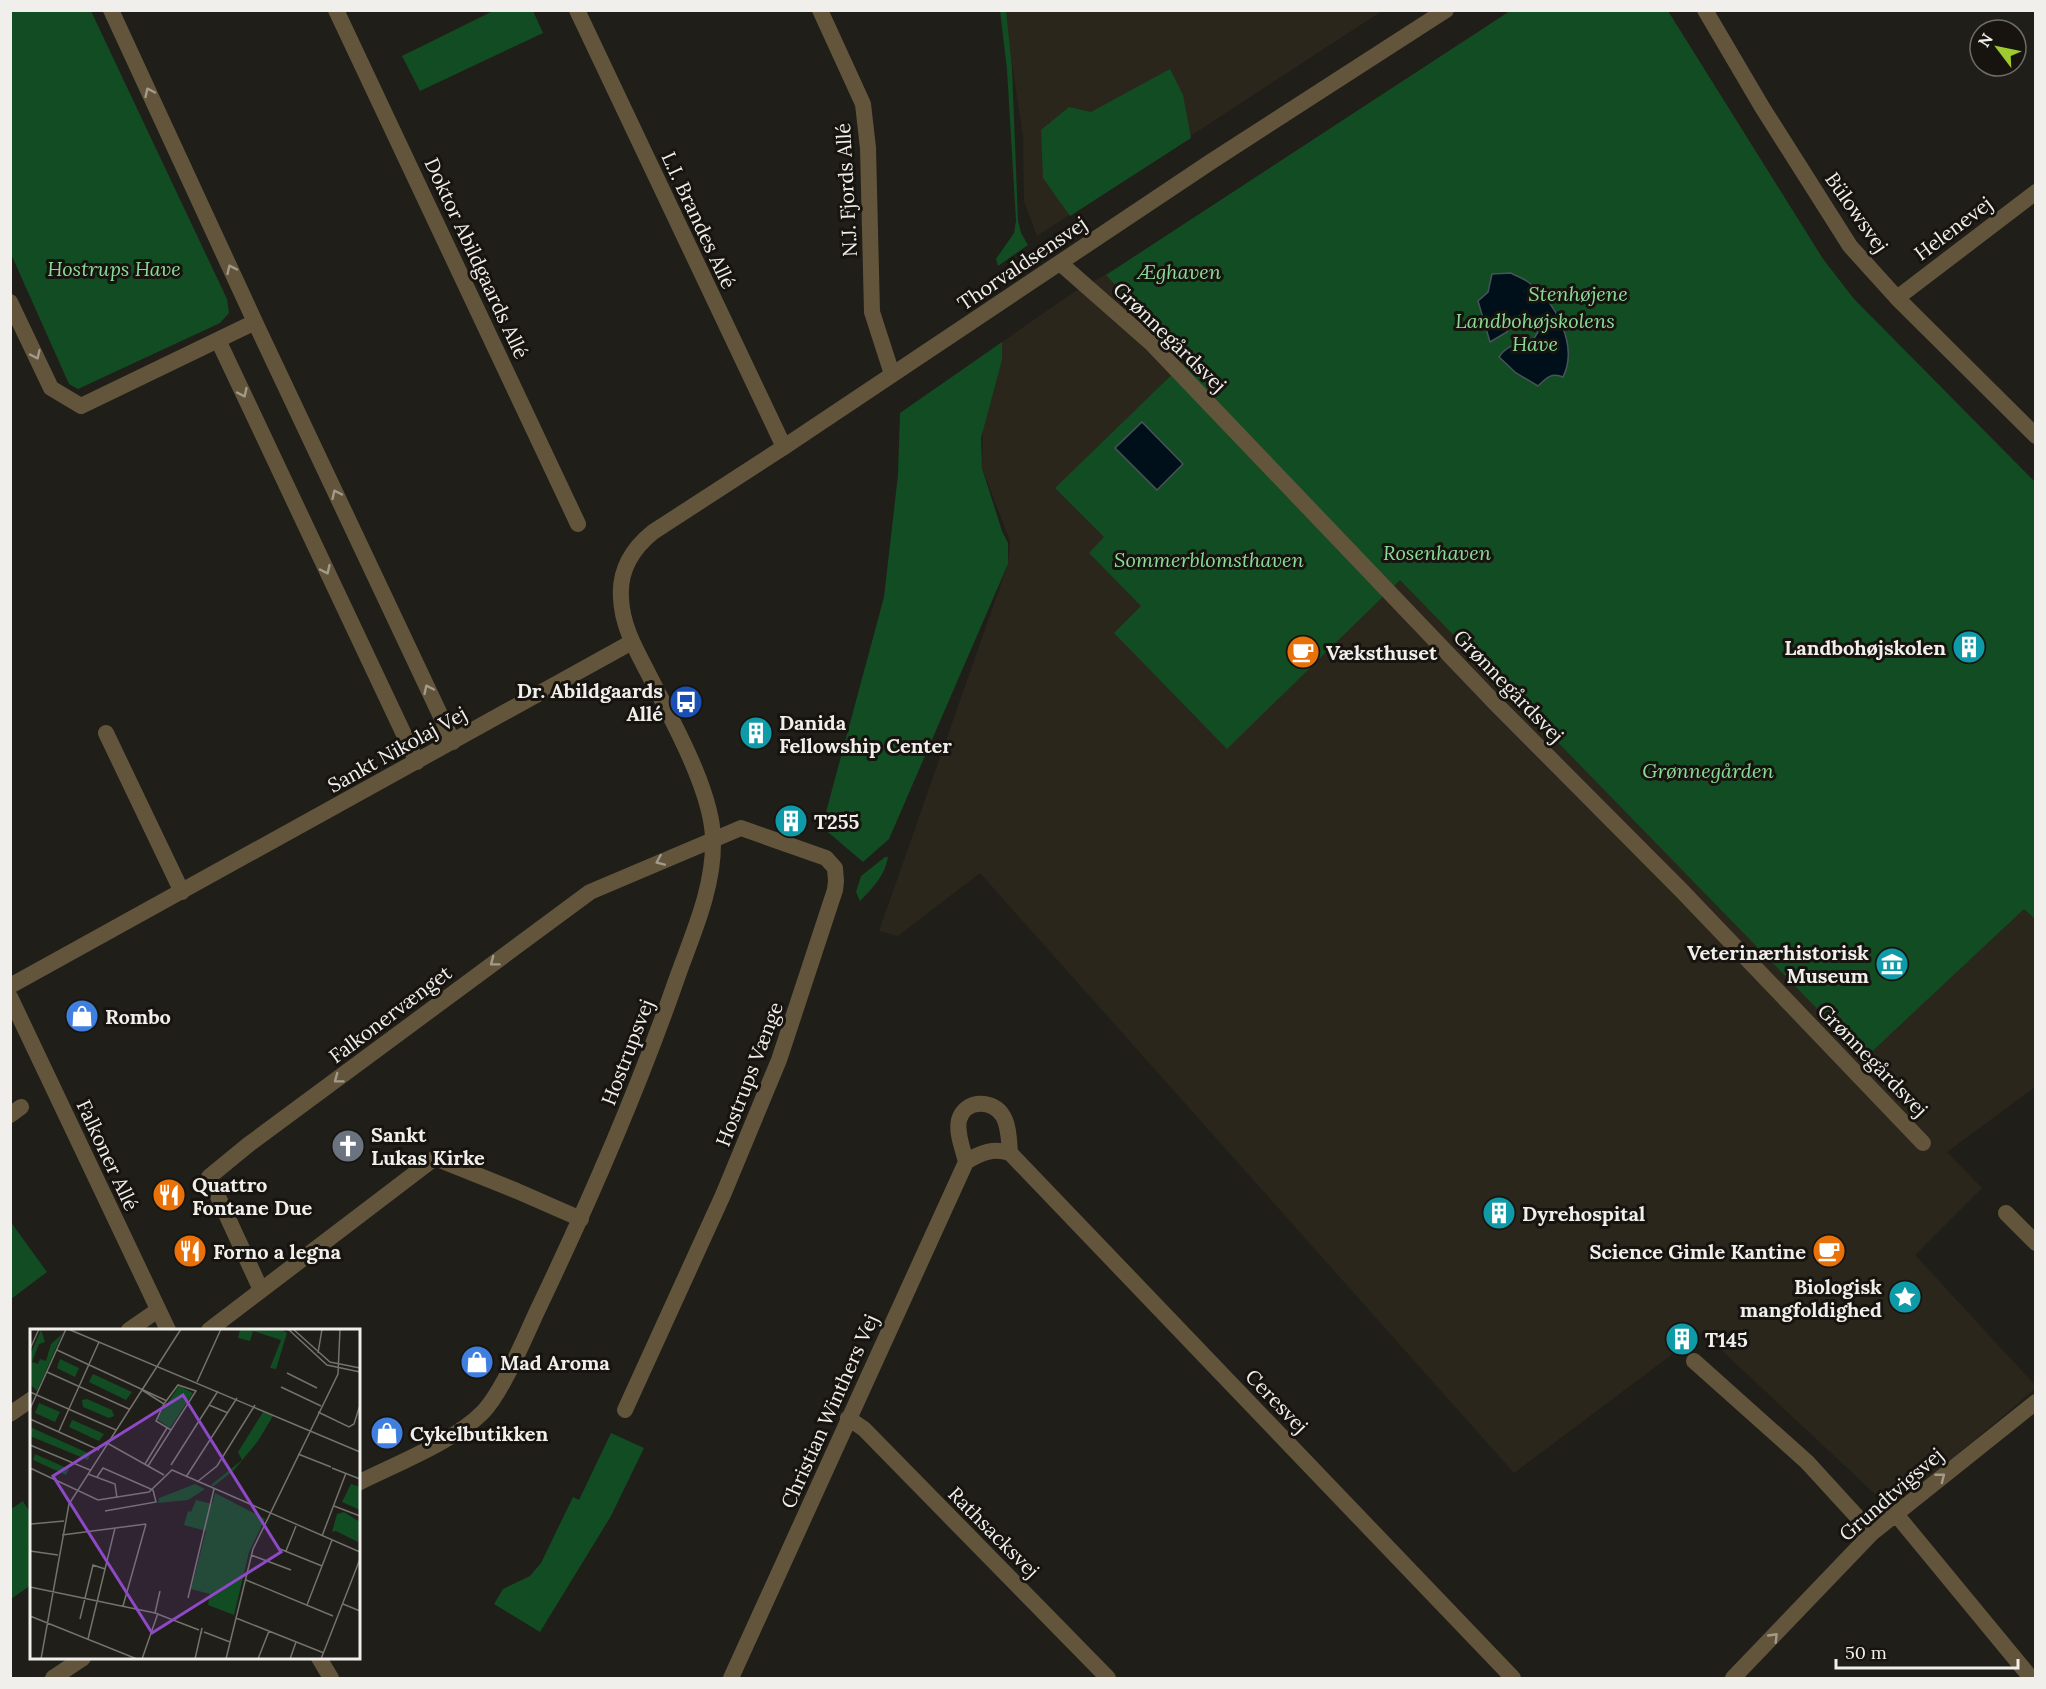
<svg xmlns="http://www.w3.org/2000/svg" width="2046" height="1689" font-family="Lora,serif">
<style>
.built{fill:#2b261c}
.green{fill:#124c22}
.water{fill:#00101b;stroke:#485359;stroke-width:1.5}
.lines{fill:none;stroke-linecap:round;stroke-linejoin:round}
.minor{stroke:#62553b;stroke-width:16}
.tertiary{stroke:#62553b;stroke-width:16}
.oneway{stroke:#a29a8a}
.labels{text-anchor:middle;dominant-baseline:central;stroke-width:6;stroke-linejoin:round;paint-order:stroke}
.street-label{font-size:20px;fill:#f0efeb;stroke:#171410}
.park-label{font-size:20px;font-style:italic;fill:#89db97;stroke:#171410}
.poi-label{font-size:20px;font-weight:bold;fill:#f0efeb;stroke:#171410;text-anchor:start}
.inset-road{fill:none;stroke:#73726d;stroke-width:1.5}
.view{fill:#8d49c6;fill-opacity:0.15;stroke:#8d49c6;stroke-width:3}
.inset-edge{fill:none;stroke:#f0efeb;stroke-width:3}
</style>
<rect width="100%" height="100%" fill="#201e19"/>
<path class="built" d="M1004 11H1382L1037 236 1024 201 1023 137Z
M1510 11H1668L1823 259 1854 299 2035 482V1087L1947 1152 1982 1188 1915 1255 2035 1385V1389L1892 1510 1702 1332 1514 1473 980 873 898 936 879 931 1008 564 1010 541 982 468 983 426 1002 360V342L1074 292 1112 271Z"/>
<path class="green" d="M1006 10 1012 68 1018 220 1021 233 1028 245 998 266 996 259 1014 233 1016 221 1007 70 1000 11Z
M10 11H91L227 299 229 313 220 323 78 389 69 384 11 254Z
M493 11H533L543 33 420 91 402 56Z
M1510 11H1668L1823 259 1854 299 2035 482V919L2024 909 1865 1058 1400 580 1227 749 1114 633 1141 606 1089 553 1104 537 1055 488 1186 361 1106 275Z
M1170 69 1183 95 1191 138 1070 216 1043 178 1041 130 1069 107 1091 112Z
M1002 342V360L981 438 982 468 1002 531 1008 543V564L889 839 863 862 822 827 884 597 898 475 900 413Z
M885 857H888C885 875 873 888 860 901L856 892 861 876Z
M10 1221 47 1272 11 1299H10Z
M611 1433 644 1448 611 1516 540 1632 494 1604 503 1589 530 1576 541 1563 573 1497 579 1500Z
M23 1501 31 1514V1585L11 1599V1509Z"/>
<path class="water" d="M1511 273C1516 276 1523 278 1528 282 1555 301 1579 345 1563 377 1552 372 1546 378 1538 386L1516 373 1499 357C1508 343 1520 345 1533 340L1538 332 1536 320 1528 315 1522 314 1515 319 1507 332 1490 342 1478 301 1488 292 1492 274Z
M1142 422 1183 464 1157 490 1115 448Z"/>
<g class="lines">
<path class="minor" d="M111 10 255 322 453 742
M336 10 578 524
M577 10 784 447
M820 10 863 104 868 148 872 312 892 374
M1705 10 1762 107 1850 246 1897 298 2036 436
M1060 263 1151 343 1496 704 1681 890 1923 1143
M1897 298 2036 192
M10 302 51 388 81 406 255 322
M218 340 417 762
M106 733 182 892
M10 986 632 642
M10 1115 21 1107
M966 1162C963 1149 956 1133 959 1120 965 1099 993 1099 1003 1116 1009 1126 1009 1141 1010 1153
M2006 1213 2036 1243
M261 1290 209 1177 248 1145 590 892 741 828 826 858 835 868 836 881 835 890 779 1060 723 1195 625 1410
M129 1330 158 1310
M209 1330 435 1158 517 1191 581 1219
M1694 1361 1807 1462 1872 1533
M10 1414 32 1399
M848 1418 864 1429 1108 1678
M1895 1513 2031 1678
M731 1678 966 1162C981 1152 994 1148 1010 1153L1513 1678
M1733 1678 1872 1533 2036 1402"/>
<path class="tertiary" d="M10 997 168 1330
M358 1483C396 1464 455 1441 483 1412 504 1390 526 1334 540 1305 591 1198 638 1090 677 978 693 933 714 888 713 840 713 791 669 715 647 671 635 648 622 625 621 598 619 570 632 549 653 532L784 447 1212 161 1446 10
M319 1658 331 1678
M53 1678 83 1658"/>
</g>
<defs><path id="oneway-chevron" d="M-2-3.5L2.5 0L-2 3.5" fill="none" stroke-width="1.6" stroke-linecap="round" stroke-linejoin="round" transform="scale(1.5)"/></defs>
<g class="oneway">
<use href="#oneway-chevron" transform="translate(149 92) rotate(-115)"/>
<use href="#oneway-chevron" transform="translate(231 269) rotate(-115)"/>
<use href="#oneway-chevron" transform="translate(36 355) rotate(65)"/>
<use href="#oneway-chevron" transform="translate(243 393) rotate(65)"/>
<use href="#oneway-chevron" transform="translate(336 494) rotate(-115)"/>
<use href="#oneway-chevron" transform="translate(326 570) rotate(65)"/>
<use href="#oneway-chevron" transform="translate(428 689) rotate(-115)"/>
<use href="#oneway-chevron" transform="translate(660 861) rotate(157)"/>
<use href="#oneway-chevron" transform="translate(494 962) rotate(143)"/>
<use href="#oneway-chevron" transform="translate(338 1079) rotate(143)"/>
<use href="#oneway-chevron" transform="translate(1941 1477) rotate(-38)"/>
<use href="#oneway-chevron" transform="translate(1774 1637) rotate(-46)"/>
</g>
<defs>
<symbol id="building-disc" viewBox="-11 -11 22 22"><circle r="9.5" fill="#0f9aa8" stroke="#171410"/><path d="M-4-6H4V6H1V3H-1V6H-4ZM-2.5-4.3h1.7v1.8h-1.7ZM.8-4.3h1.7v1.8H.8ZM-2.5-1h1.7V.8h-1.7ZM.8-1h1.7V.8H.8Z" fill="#fff"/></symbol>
<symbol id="cafe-disc" viewBox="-11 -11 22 22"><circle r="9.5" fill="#e8710a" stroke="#171410"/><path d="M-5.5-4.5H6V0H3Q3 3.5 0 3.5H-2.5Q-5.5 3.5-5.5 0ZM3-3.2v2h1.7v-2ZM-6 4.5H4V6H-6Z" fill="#fff"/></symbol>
<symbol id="bus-disc" viewBox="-11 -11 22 22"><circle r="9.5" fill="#1a4fb4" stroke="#171410"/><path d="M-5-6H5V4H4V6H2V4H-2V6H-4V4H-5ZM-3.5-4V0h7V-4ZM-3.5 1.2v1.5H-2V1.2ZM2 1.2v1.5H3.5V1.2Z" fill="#fff"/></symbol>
<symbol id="museum-disc" viewBox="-11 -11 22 22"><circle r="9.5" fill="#0f9aa8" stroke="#171410"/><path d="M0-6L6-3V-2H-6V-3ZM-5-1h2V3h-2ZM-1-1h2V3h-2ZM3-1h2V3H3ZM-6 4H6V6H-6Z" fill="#fff"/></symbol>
<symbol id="shop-disc" viewBox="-11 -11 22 22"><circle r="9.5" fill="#3f7fe0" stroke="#171410"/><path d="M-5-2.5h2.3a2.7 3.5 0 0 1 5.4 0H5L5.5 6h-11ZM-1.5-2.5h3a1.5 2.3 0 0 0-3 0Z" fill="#fff"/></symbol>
<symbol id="church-disc" viewBox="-11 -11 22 22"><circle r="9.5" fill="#6b7280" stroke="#171410"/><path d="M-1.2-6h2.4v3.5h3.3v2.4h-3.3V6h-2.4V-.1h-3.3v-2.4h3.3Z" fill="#fff"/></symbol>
<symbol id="restaurant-disc" viewBox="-11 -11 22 22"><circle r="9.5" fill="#e8710a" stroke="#171410"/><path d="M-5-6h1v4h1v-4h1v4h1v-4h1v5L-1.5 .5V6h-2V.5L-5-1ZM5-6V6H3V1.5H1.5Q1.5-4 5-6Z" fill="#fff"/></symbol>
<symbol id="sight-disc" viewBox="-11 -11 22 22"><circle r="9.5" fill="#0f9aa8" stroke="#171410"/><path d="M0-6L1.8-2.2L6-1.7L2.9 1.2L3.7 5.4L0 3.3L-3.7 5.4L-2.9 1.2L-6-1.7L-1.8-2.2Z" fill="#fff"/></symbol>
</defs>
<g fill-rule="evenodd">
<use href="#building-disc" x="1950" y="628" width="38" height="38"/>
<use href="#cafe-disc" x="1284" y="633" width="38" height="38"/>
<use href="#bus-disc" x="667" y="683" width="38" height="38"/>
<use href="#building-disc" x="737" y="714" width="38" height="38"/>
<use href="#building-disc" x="772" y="802" width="38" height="38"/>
<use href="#museum-disc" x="1873" y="945" width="38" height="38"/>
<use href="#shop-disc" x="63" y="997" width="38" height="38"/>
<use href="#church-disc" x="329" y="1127" width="38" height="38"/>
<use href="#restaurant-disc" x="150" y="1176" width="38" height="38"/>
<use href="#building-disc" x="1480" y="1194" width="38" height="38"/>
<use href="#restaurant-disc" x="171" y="1232" width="38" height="38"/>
<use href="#cafe-disc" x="1810" y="1232" width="38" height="38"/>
<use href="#sight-disc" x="1886" y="1278" width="38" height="38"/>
<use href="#building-disc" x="1663" y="1320" width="38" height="38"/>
<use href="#shop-disc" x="458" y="1343" width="38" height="38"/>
<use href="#shop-disc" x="368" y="1414" width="38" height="38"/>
</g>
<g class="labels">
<g class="street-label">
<text transform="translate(846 190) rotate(-93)">N.J. Fjords Allé</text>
<text transform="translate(1857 212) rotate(55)">Bülowsvej</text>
<text transform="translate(699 220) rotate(65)">L.I. Brandes Allé</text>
<text transform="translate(1953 228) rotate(-37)">Helenevej</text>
<text transform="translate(477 258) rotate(65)">Doktor Abildgaards Allé</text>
<text transform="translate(1022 263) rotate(-34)">Thorvaldsensvej</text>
<text transform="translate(1170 337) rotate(44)">Grønnegårdsvej</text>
<text transform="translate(1509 686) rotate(46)">Grønnegårdsvej</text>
<text transform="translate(397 749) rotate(-29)">Sankt Nikolaj Vej</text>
<text transform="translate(390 1014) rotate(-37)">Falkonervænget</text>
<text transform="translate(627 1052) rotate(-69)">Hostrupsvej</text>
<text transform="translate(1873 1060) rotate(46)">Grønnegårdsvej</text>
<text transform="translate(749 1074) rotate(-69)">Hostrups Vænge</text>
<text transform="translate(108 1155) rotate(65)">Falkoner Allé</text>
<text transform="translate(1277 1401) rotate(46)">Ceresvej</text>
<text transform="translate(829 1411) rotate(-66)">Christian Winthers Vej</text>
<text transform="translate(1891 1494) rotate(-41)">Grundtvigsvej</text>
<text transform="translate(994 1532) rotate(45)">Rathsacksvej</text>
</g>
<g class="park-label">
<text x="114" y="268">Hostrups Have</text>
<text x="1179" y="271">Æghaven</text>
<text x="1578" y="293">Stenhøjene</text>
<text x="1535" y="320">Landbohøjskolens<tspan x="1535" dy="23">Have</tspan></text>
<text x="1437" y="552">Rosenhaven</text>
<text x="1209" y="559">Sommerblomsthaven</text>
<text x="1708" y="770">Grønnegården</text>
</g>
<g class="poi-label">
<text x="1946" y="647" text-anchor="end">Landbohøjskolen</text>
<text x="1326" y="652">Væksthuset</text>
<text x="663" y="690" text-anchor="end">Dr. Abildgaards<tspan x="663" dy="23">Allé</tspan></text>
<text x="779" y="722">Danida<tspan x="779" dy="23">Fellowship Center</tspan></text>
<text x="814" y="821">T255</text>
<text x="1869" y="952" text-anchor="end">Veterinærhistorisk<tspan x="1869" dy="23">Museum</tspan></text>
<text x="105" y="1016">Rombo</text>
<text x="371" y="1134">Sankt<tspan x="371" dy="23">Lukas Kirke</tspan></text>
<text x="192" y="1184">Quattro<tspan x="192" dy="23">Fontane Due</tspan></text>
<text x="1522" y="1213">Dyrehospital</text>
<text x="213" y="1251">Forno a legna</text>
<text x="1806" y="1251" text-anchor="end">Science Gimle Kantine</text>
<text x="1882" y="1286" text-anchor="end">Biologisk<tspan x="1882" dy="23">mangfoldighed</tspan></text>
<text x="1705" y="1339">T145</text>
<text x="500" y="1362">Mad Aroma</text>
<text x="410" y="1433">Cykelbutikken</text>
</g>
</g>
<g transform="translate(30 1329)">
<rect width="330" height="330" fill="#201e19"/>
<path d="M210 0H251L257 4 246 40 240 39 251 11 223 2 220 12 208 9ZM11 1 15 13 9 15 2 33 8 35 10 30 16 32 21 15 32 5 7 62 0 55V26ZM30 30 49 39 45 48 27 39ZM63 45 102 63 96 71 59 53ZM149 57 163 64 140 99 127 90ZM57 70 82 81 84 87 79 89 53 78 52 71ZM9 74 30 83 25 93 5 84ZM233 83 243 87 228 112 204 141 184 157 181 156 212 131 208 123ZM42 91 45 92 74 105 69 112 39 98ZM0 98 60 125 58 131 0 107ZM5 125 39 140 36 146 3 131ZM165 155 175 160 158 171 128 174 129 169ZM321 155 330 158V181L312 173ZM185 164 235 190 219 223 204 286 178 276 180 265 161 260 176 202 154 196 158 182 161 183 166 171 182 175ZM314 183 330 193 328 213 306 202 302 203 307 185Z" fill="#124c22"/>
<path class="inset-road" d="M38 0 330 123M258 0 297 36 330 43M263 0 300 33 330 39M0 20 9 0M27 21 137 72M288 24 292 0M17 43 99 80M257 44 287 59M167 53 191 0M251 58 291 77M112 61 134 75M0 63 86 101M179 76 198 84M0 80 36 0M288 83 319 98 324 95 330 76M0 90 69 121M29 102 69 13M77 114 134 146M0 116 60 141M268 125 301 138M115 135 137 99M141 136 188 62M118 137 166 62 148 56 134 75 126 92 141 101M0 139 68 171 119 163 142 141 330 223M302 139 330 150M58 145 85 155 87 169M67 148 73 139 123 161M156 148 207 69M167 153 187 137 225 76M304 177 330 187M75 182 126 173 123 161M1 195 34 192M32 206 116 195M292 207 316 144M250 220 292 237M0 222 28 226M256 222 266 197M221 226 261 241M216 251 303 287M0 258 125 284 169 301M158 269 184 160M313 275 330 282M277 276 302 211M93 277 116 195M125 284 130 262M0 287 107 330M206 289 294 324M50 290 63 236 75 240M174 303 200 313M58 310 85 199M11 330 39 175 151 0M112 330 128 284M165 330 172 299 171 305M196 330 223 220 308 45 310 0M228 330 239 302M260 330 266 313M291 330 330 230"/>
<path class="view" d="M153 66 251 223 122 304 23 147Z"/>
<rect width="330" height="330" class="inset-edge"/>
</g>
<rect width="2046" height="1689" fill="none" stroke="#f0efeb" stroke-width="24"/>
<g transform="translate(1998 48) rotate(302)"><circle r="28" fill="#171410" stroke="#6e6c68" stroke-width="1.5"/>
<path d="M0-4.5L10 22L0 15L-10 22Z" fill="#9eca2f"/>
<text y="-9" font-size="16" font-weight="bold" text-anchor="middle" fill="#f0efeb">N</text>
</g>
<path d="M1836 1659v9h182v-9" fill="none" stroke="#f0efeb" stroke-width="3"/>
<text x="1845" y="1659" font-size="18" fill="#f0efeb" stroke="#171410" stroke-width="4.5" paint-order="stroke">50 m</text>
</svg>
